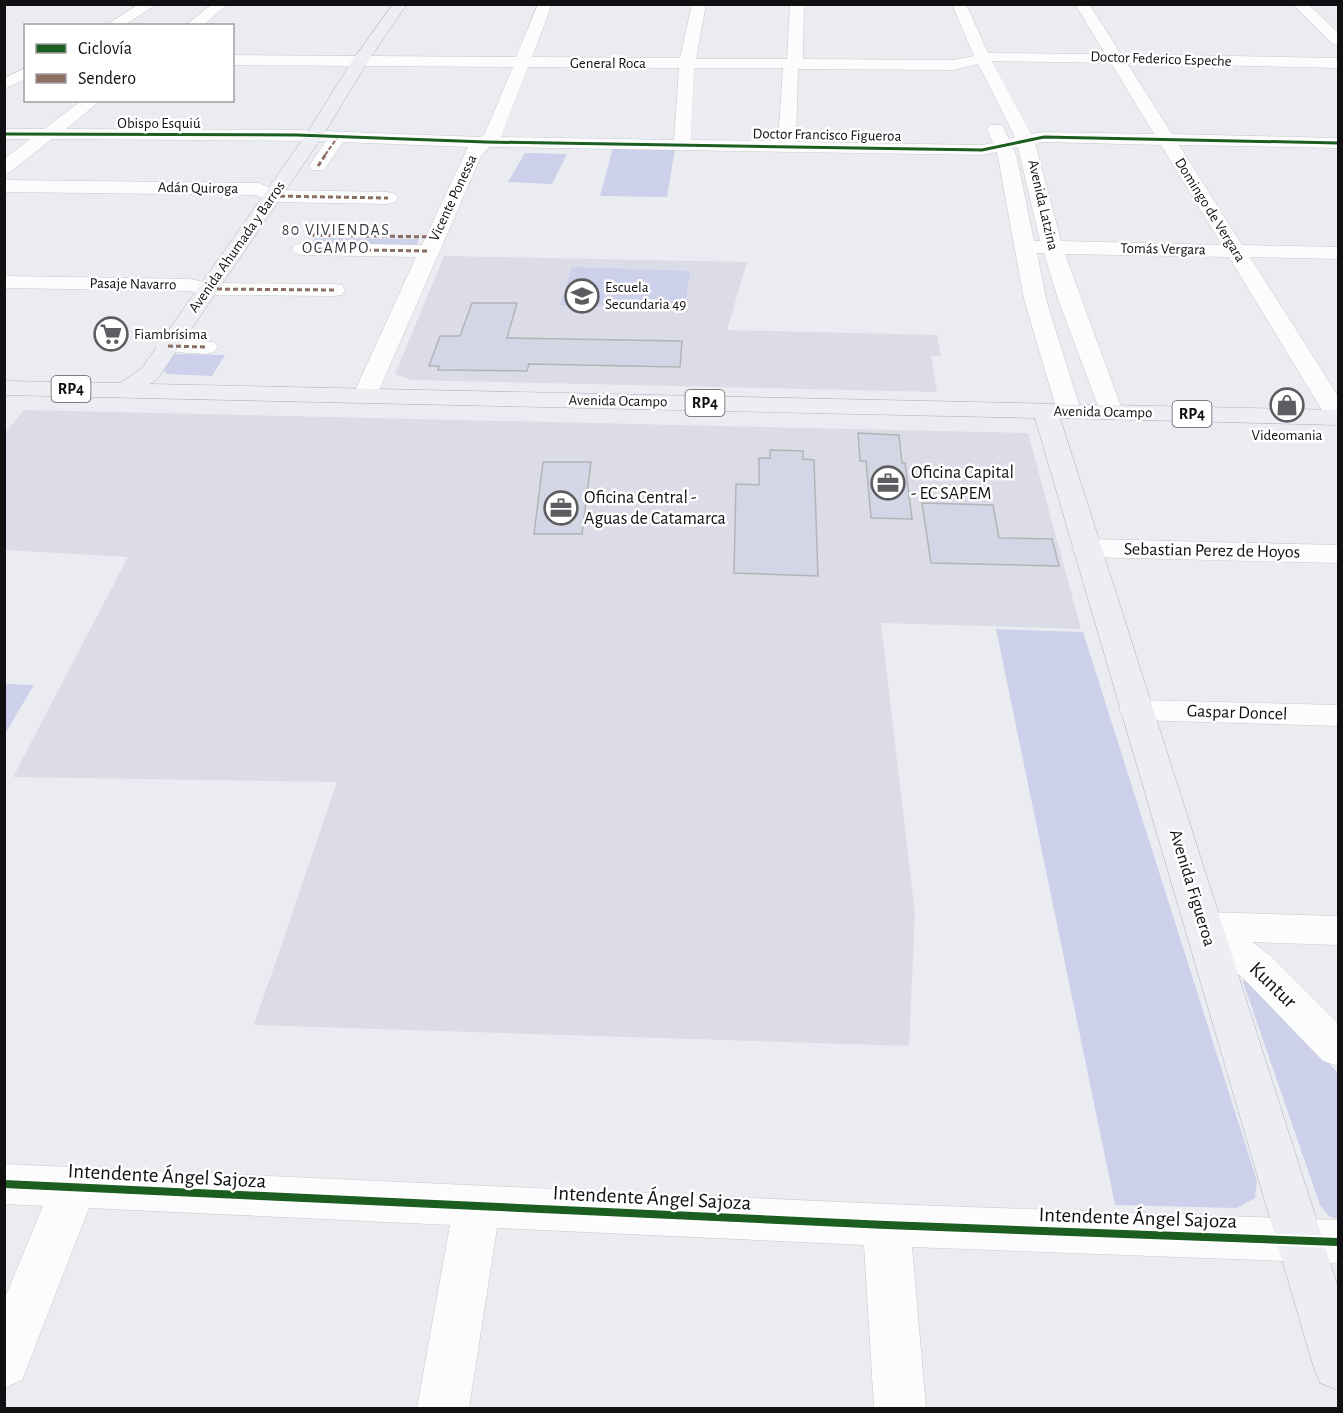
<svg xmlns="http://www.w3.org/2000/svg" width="1343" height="1413" font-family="'Alegreya Sans',sans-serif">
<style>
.built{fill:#dbdce7}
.green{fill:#ccd0ea}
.building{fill:#d3d6e4;stroke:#b3b4b8;stroke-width:1.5}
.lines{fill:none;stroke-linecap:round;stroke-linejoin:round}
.minor-casing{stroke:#c7c8cb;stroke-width:1}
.major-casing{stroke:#aeb0bc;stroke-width:1}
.minor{fill:#fcfcfd;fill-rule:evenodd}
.major{fill:#edeef4;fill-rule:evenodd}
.quiet-far1{stroke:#8d6e63;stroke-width:2;stroke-dasharray:4.5 2;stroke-linecap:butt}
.quiet{stroke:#8d6e63;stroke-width:3;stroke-dasharray:5 3;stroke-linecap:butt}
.cycleway-far1-casing{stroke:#fff;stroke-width:4.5}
.cycleway-casing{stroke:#fff;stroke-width:12}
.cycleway-far1{stroke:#1b5e20;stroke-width:3}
.cycleway{stroke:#1b5e20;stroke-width:8}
.labels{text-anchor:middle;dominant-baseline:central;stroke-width:5;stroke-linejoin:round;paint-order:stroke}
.far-street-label{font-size:15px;fill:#101013;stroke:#fff}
.far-poi-label{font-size:15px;fill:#101013;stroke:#fff;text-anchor:start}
.far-neighbourhood-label{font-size:16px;letter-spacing:1.5px;fill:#37383f;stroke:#fff}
.shield{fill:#fff;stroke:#58585a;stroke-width:1.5}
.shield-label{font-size:16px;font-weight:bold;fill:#101013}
.poi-label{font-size:18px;fill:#101013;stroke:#fff;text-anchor:start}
.street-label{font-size:18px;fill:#101013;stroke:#fff}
.near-street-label{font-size:21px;fill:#101013;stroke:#fff}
</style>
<rect width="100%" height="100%" fill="#ebecf1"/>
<path class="built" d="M444 256 747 262 727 330 937 335 941 356H931L937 392 412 380 395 374Z
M24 410 1028 433 1081 629 881 623 915 914 909 1046 254 1025 337 782 13 777 128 557 5 550 4 434Z"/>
<path class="green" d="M613 148 675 149 667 197 600 196Z
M525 153 567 154 552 184 508 182Z
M315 238 419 239 415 248 310 246Z
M572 267 690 271 685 308 560 305Z
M174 354 225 355 212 376 167 374 164 370Z
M996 629 1083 632 1257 1181 1255 1198 1237 1208 1115 1205Z
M5 684 34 685 5 734 4 684Z
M1245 978 1251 980 1338 1073V1219L1330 1217 1320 1205 1243 982Z"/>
<path class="building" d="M472 303H517L507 338 682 341 680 367 529 364 527 371 438 370 439 366H429L440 336H460Z
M858 433 899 435 902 463H905L912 519 871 518 866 461H860Z
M770 450 803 451V459L814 460 818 576 734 573 736 484 759 485V458H770Z
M543 462H591L582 534H534Z
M922 503 993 505 999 538 1052 539 1059 566 931 563Z"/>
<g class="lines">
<defs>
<path id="minor" d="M139 4H157L123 26H105Z
M212 4H228L202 26H185Z
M538 4H552L532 57 680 58 692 4H706L696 59H787L790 4H804L803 59 953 60 974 56 952 4H966L988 53 1105 54 1075 4H1089L1121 54 1338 58V68L1127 63 1172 134 1338 138V148L1179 145 1242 245 1338 247V259L1250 257 1338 396V422L1329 420 1325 415 1229 257 1065 254 1123 412 1120 417 1111 419 1102 417 1058 299 1044 253H1037L1046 299 1081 411 1078 416 1069 418 1060 416 1057 411 1024 299 997 152 982 155 490 147 482 154 377 395 374 400 365 402 356 400 353 395 416 257 302 255 295 253 292 249 295 245 302 243 422 245 468 147 343 142 324 170H312L309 166 326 141 52 139 10 172 4 173V159L30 139H4V129H44L82 100H101L66 129 297 130 481 137 485 133 513 67 232 65V55L516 57ZM992 61 1111 63 1154 134 1044 132 1031 134ZM978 64 1015 137 1009 139 1002 125H990L987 129 993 143 982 145 796 142 798 69 953 70ZM528 67 679 68 674 140 501 137ZM694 68H783L778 141 691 140ZM1044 142 1161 145 1222 245 1061 241 1035 143ZM1018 147 1040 241H1034L1017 158 1013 148Z
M1293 4H1308L1338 33V45L1333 44Z
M26 68V79L4 89V78Z
M4 180 259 183 276 190 388 192 395 194 398 198 395 202 388 204 272 202 255 195 4 192Z
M4 276 190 279 209 283 334 284 342 285 345 290 342 295 334 296 209 295 190 291 4 288Z
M168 339 214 342 218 347 214 352 206 354 160 351 156 346 160 341Z
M1086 539 1338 545V563L1086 557 1076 554 1072 548 1076 542Z
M1136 700 1338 705V726L1136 720 1124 717 1119 710 1124 703Z
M1204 912 1338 916V945L1252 942 1271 956 1338 1023V1066L1323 1061 1243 978 1190 936 1185 926 1190 916Z
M4 1164 886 1204 1338 1220V1263L912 1247 926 1408H874L864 1245 497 1228 469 1408H417L450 1225 89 1208 22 1380 4 1388V1300L43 1206 4 1204Z"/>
<path id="major" d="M393 4H407L368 61 322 137 158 378 150 384 1338 410V425L1060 418 1338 1287V1390L1320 1383 1313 1365 1035 418 4 395V381L120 383 142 368 305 136 352 61Z"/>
</defs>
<use href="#minor" class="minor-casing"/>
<use href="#major" class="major-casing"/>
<use href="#minor" class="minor"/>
<use href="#major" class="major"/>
<path class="quiet-far1" d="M325 155 337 138"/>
<path class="quiet" d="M318 166 326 154
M272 196 388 198
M310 235 435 237
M302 249 428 251
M209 289 334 290
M168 346 206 347"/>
<defs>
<path id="cycleway-far1" d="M4 134 297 135 486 142 982 150 1044 137 1338 143"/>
<path id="cycleway" d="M4 1184 886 1225 1338 1242"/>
</defs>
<use href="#cycleway-far1" class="cycleway-far1-casing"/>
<use href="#cycleway" class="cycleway-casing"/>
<use href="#cycleway-far1" class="cycleway-far1"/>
<use href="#cycleway" class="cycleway"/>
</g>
<defs>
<symbol id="school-ring" viewBox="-11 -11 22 22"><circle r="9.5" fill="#fff" stroke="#5d5d61" stroke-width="1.5"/><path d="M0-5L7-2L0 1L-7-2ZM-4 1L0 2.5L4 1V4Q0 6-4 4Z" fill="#5d5d61"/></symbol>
<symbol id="supermarket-ring" viewBox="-11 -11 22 22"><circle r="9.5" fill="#fff" stroke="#5d5d61" stroke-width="1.5"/><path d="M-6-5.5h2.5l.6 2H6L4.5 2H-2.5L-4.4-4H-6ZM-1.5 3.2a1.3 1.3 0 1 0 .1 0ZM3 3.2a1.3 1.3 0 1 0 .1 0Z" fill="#5d5d61"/></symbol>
<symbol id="shop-ring" viewBox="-11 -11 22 22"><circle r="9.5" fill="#fff" stroke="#5d5d61" stroke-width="1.5"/><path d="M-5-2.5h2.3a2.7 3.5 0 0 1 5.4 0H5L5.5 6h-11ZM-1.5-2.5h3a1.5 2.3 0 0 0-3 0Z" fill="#5d5d61"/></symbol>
<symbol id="office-ring" viewBox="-11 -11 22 22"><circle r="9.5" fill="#fff" stroke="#5d5d61" stroke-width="1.5"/><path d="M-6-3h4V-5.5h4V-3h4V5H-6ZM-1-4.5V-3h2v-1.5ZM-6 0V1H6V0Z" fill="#5d5d61"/></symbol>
</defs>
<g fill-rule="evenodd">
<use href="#school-ring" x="563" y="277" width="38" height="38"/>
<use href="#supermarket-ring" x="92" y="315" width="38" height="38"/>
<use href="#shop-ring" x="1268" y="386" width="38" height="38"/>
<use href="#office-ring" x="869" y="464" width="38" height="38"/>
<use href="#office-ring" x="542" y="489" width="38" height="38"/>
</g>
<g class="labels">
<g class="far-street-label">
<text transform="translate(1161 59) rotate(2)">Doctor Federico Espeche</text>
<text x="608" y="63">General Roca</text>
<text x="159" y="123">Obispo Esquiú</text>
<text transform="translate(827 135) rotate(1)">Doctor Francisco Figueroa</text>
<text transform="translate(198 188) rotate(1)">Adán Quiroga</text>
<text transform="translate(453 198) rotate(-65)">Vicente Ponessa</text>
<text transform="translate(1043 205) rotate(77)">Avenida Latzina</text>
<text transform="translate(1210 210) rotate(58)">Domingo de Vergara</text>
<text transform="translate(237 247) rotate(-55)">Avenida Ahumada y Barros</text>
<text transform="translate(1163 249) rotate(1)">Tomás Vergara</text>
<text transform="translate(133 284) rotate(1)">Pasaje Navarro</text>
<text transform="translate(618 401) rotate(1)">Avenida Ocampo</text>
<text transform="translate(1103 412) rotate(1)">Avenida Ocampo</text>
</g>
<g class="far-poi-label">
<text x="605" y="287">Escuela<tspan x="605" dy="17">Secundaria 49</tspan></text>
<text x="134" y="334">Fiambrísima</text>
<text x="1287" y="435" text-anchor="middle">Videomania</text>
</g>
<g class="far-neighbourhood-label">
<text x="336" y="230">80 VIVIENDAS<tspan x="336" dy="18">OCAMPO</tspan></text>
</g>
<g class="shield">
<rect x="51.5" y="376" width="39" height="26" rx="4.5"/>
<rect x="685.5" y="390" width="39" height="26" rx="4.5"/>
<rect x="1172.5" y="401" width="39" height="26" rx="4.5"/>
</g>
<g class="shield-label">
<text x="71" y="389">RP4</text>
<text x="705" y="403">RP4</text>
<text x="1192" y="414">RP4</text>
</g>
<g class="poi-label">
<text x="911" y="473">Oficina Capital<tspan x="911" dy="21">- EC SAPEM</tspan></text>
<text x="584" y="498">Oficina Central -<tspan x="584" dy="21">Aguas de Catamarca</tspan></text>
</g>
<g class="street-label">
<text transform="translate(1212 551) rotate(1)">Sebastian Perez de Hoyos</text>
<text transform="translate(1237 713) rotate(2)">Gaspar Doncel</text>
<text transform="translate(1192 888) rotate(73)">Avenida Figueroa</text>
</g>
<g class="near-street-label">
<text transform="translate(1273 985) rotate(44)">Kuntur</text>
<text transform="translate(167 1176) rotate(3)">Intendente Ángel Sajoza</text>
<text transform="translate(652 1198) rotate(3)">Intendente Ángel Sajoza</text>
<text transform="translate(1138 1218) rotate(2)">Intendente Ángel Sajoza</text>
</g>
</g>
<rect width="1343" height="1413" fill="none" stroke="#101013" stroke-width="12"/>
<rect x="24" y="24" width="210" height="78" fill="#ffffff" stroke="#9f9fa1" stroke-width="1.5"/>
<rect x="36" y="44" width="30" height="9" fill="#1b5e20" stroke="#9f9fa1" stroke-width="1.5"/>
<text x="78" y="54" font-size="18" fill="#101013">Ciclovía</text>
<rect x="36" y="74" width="30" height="9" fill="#8d6e63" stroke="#9f9fa1" stroke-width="1.5"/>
<text x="78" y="84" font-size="18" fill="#101013">Sendero</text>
</svg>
